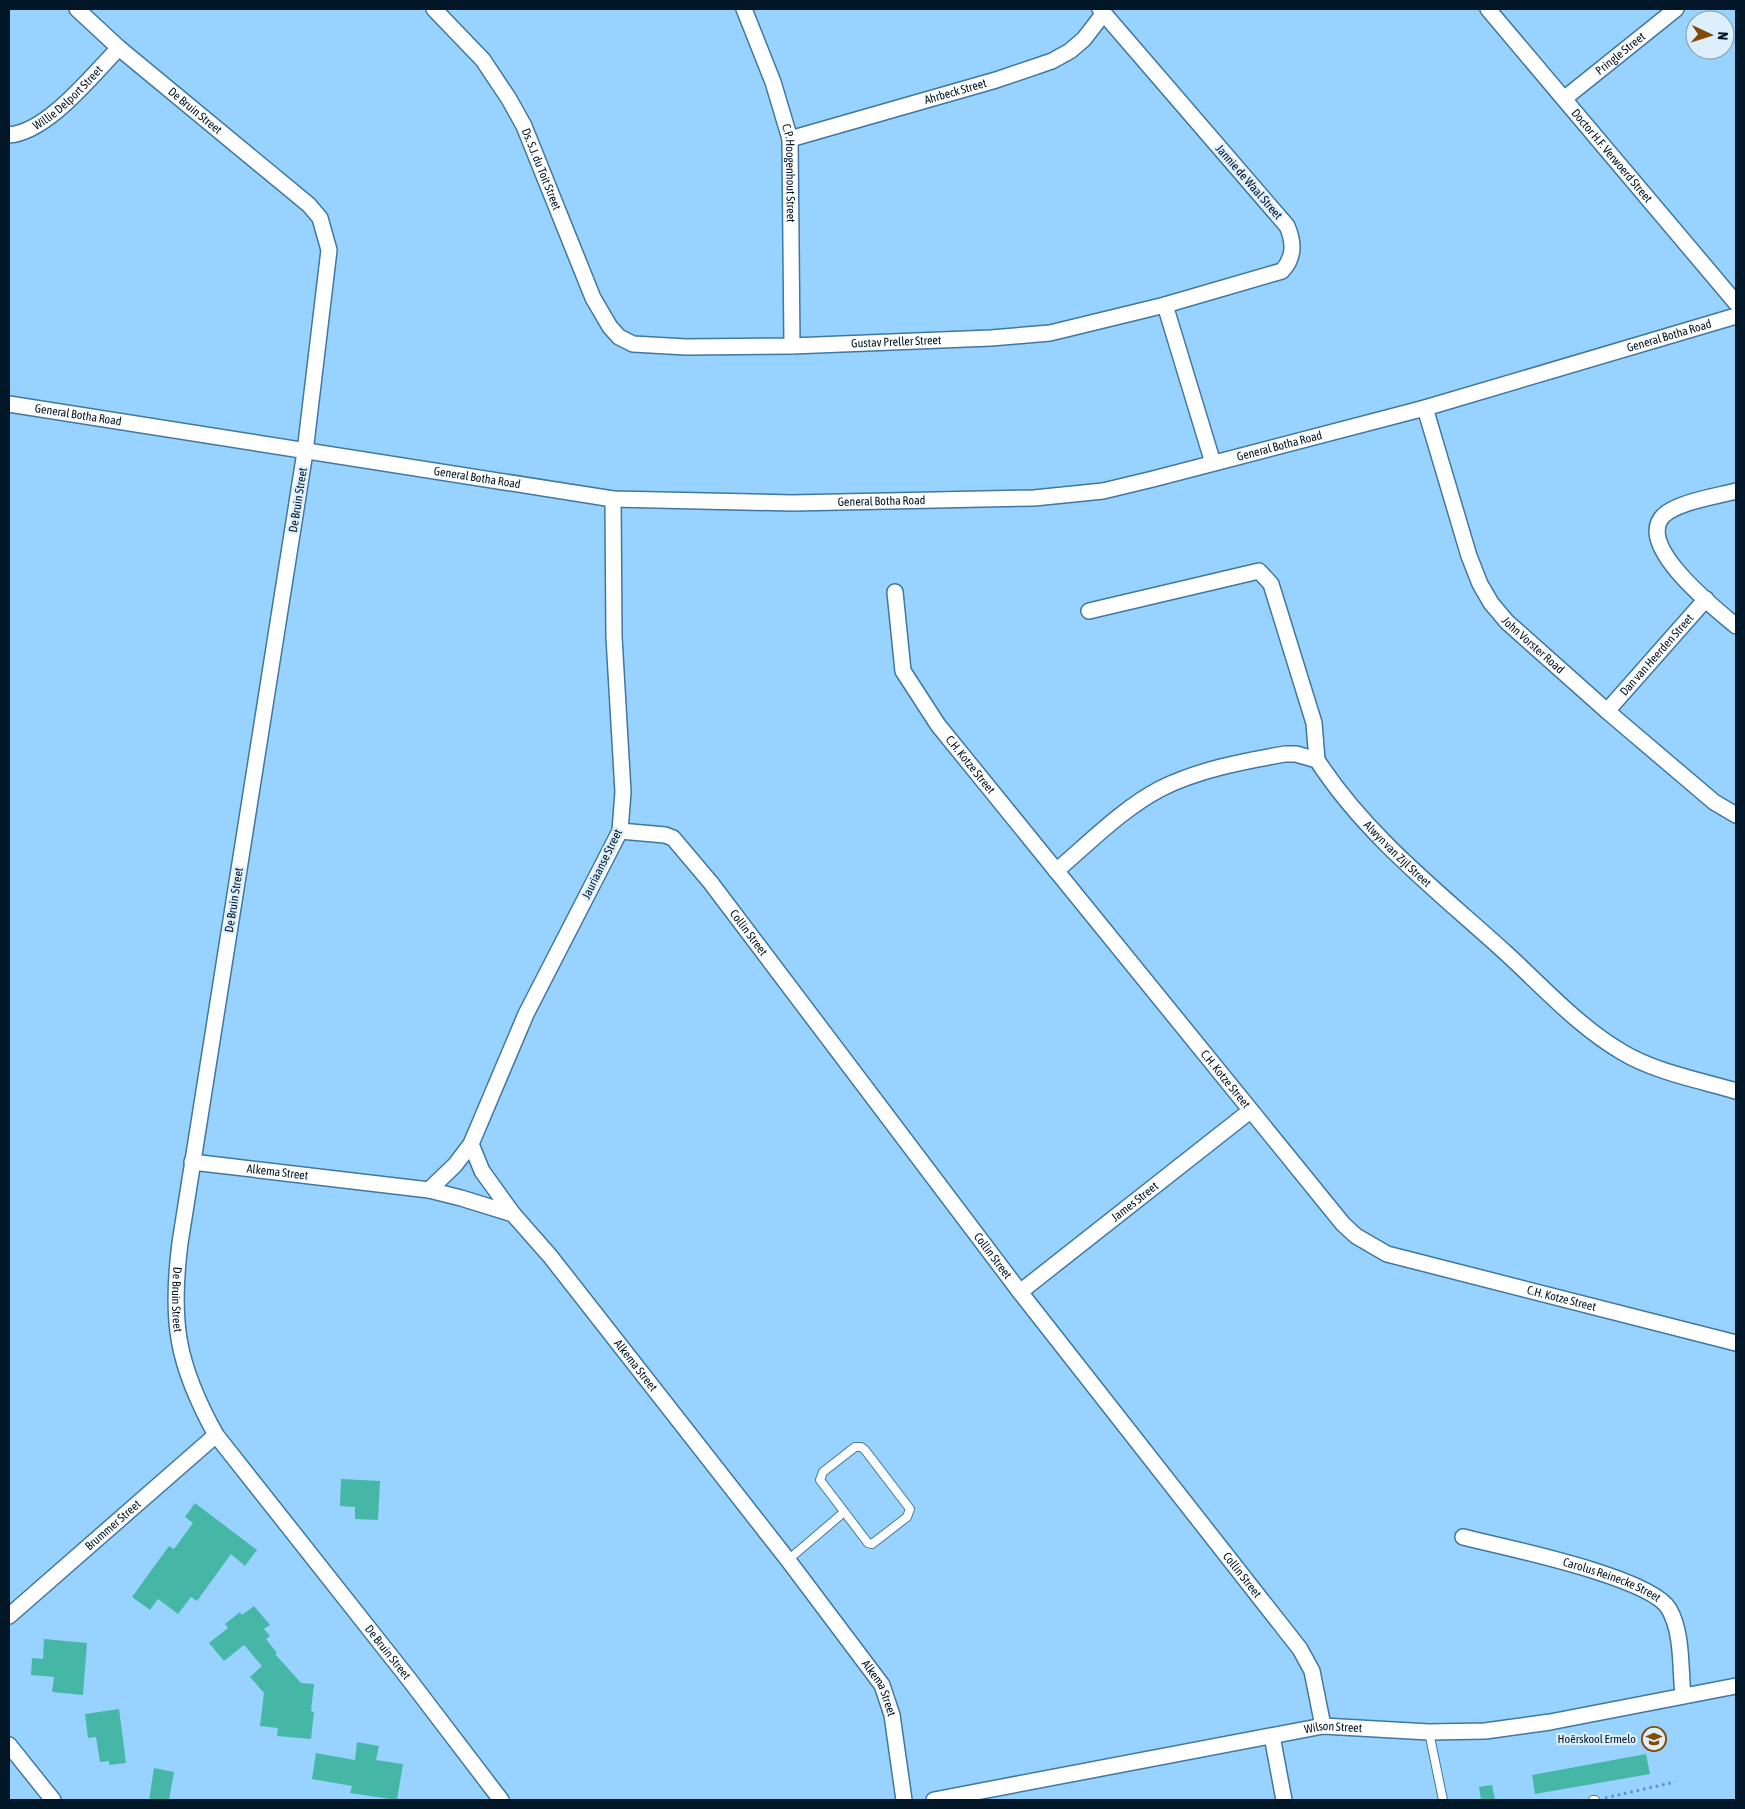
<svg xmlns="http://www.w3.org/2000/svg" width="1745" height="1809" font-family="'Asap Condensed',sans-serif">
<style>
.building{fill:#46b7a6}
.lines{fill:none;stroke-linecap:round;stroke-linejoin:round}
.lane-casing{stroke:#3f77a0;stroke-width:10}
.street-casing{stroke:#3f77a0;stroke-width:18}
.path{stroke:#6492b4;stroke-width:3;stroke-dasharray:2.5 4;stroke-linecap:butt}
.lane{stroke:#fff;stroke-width:8}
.street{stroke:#fff;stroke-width:15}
.labels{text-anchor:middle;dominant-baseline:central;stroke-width:4.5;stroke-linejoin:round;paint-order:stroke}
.street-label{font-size:12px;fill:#011626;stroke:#ddeefc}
.poi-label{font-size:12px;fill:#011626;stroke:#ddeefc;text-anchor:end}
</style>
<rect width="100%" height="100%" fill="#98d3ff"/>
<path class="building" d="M341 1479 380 1481 378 1520 355 1519V1507L340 1506Z
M195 1503 257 1550 245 1566 231 1554 197 1601 191 1597 178 1614 158 1599 150 1610 132 1597 169 1546 174 1549 193 1523 185 1517Z
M254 1606 270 1625 264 1629 270 1636 266 1639 277 1653 275 1654 301 1683 314 1684 311 1711 314 1712 311 1739 277 1736 278 1728 260 1726 264 1693 250 1677 262 1666 244 1645 224 1661 209 1643 228 1628 225 1624 240 1612 242 1615Z
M44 1639 87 1643 83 1695 52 1692 54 1677 31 1675 32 1658 43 1659Z
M119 1709 126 1763 109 1765V1761L100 1762 96 1737 88 1738 85 1714Z
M357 1742 379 1746 376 1760 403 1764 397 1800 350 1793 352 1786 312 1779 316 1753 355 1760Z
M1646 1754 1650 1774 1535 1794 1532 1775Z
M154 1768 174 1772 169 1800H149Z
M1492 1785 1495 1800H1481L1479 1787Z"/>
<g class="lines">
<defs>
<path id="lane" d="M855 1447H861L865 1450 910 1509 907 1517 872 1544 868 1543 820 1480 823 1472Z
M788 1560 843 1513
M1429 1732 1443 1800
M1593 1800H1595"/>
<g id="street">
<path id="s1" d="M77 9 119 48 309 205 320 218 329 250 305 452 180 1243C170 1322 177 1365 216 1435L408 1678 501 1800"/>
<path id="s2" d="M434 9 483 60 509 99 524 126 593 298 610 327 619 337 633 344 686 347 792 346 991 338 1050 333 1165 305 1282 271C1295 257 1294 242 1287 226L1100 9"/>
<path id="s3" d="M744 9 773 82 790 139 792 346"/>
<path id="s4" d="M1488 9 1736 303"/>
<path id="s5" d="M1565 98 1676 9"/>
<path id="s6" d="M9 135C48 132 92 75 119 48"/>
<path id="s7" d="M790 139 996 80 1052 61 1070 51 1084 39 1104 13"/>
<path d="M1165 305 1213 463"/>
<path id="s8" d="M9 404 613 499 792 503 1034 498 1103 491 1153 479 1425 408 1736 316"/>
<path id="s9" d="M1425 408 1469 556 1480 584 1491 603 1507 622 1607 711 1714 802 1736 815"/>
<path d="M1736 491C1718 496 1677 502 1663 516 1635 546 1716 609 1736 626"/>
<path id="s10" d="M895 592 903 671 938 725 1343 1224 1356 1236 1387 1254 1736 1343"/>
<path d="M1089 611 1259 571 1271 584 1314 723 1317 760"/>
<path id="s11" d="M1607 711 1706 599"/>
<path id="s12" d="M620 831 665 835 673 838 711 883 1020 1292 1300 1649 1312 1671 1323 1726"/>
<path id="s13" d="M1056 871C1089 843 1122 809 1160 789 1197 770 1244 761 1285 754H1296L1317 760C1366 836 1440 893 1507 954 1543 987 1579 1027 1622 1052 1655 1072 1699 1080 1736 1091"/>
<path d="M471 1144 482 1171 513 1214"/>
<path id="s14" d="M192 1162 429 1190 461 1198 513 1214 550 1256 788 1560 882 1685 892 1715 904 1800"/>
<path d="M429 1190 455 1165 471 1144 526 1014 620 831 623 792 614 637 613 499"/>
<path id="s15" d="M1020 1292 1250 1111"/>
<path id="s16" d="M1463 1537C1503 1547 1651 1577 1669 1609 1683 1633 1680 1669 1683 1695"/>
<path id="s17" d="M9 1616 216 1435"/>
<path d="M1272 1736 1284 1800"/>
<path d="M9 1745 53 1800"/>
<path id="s18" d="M934 1800 1323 1726 1429 1732 1485 1731 1550 1722 1736 1686"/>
</g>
</defs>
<use href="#lane" class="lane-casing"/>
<use href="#street" class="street-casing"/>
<path class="path" d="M1605 1798 1675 1782"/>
<use href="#lane" class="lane"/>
<use href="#street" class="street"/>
</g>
<defs>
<symbol id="school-ring" viewBox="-11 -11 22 22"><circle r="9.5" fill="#ddeefc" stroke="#854a01" stroke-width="1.5"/><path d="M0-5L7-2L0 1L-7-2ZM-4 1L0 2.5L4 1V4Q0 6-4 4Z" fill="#854a01"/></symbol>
</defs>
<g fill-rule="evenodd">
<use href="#school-ring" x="1640" y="1725" width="28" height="28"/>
</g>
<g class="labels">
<g class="street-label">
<text stroke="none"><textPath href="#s5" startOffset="71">Pringle Street</textPath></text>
<text stroke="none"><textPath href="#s7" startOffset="172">Ahrbeck Street</textPath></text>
<text stroke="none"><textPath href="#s6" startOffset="71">Willie Delport Street</textPath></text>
<text stroke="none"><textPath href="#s1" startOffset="156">De Bruin Street</textPath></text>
<text stroke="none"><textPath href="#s4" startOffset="192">Doctor H.F. Verwoerd Street</textPath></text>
<text stroke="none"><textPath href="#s2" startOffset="195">Ds. S.J. du Toit Street</textPath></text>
<text stroke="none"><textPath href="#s3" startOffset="172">C.P. Hoogenhout Street</textPath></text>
<text transform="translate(1249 182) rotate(49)">Jannie de Waal Street</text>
<text stroke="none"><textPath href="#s8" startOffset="1689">General Botha Road</textPath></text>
<text stroke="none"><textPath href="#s2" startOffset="660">Gustav Preller Street</textPath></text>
<text stroke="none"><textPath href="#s8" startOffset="70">General Botha Road</textPath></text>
<text stroke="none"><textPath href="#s8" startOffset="1284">General Botha Road</textPath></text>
<text stroke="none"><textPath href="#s8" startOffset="474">General Botha Road</textPath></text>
<text transform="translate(298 500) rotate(-81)">De Bruin Street</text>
<text stroke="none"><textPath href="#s8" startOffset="880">General Botha Road</textPath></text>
<text stroke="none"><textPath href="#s9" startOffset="266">John Vorster Road</textPath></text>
<text stroke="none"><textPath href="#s11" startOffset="75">Dan van Heerden Street</textPath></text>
<text stroke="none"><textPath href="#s10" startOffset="195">C.H. Kotze Street</textPath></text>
<text stroke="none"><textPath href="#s13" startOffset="420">Alwyn van Zijl Street</textPath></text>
<text transform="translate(602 864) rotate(-64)">Jauriaanse Street</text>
<text transform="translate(234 900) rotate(-81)">De Bruin Street</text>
<text stroke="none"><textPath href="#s12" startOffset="175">Collin Street</textPath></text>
<text stroke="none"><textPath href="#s10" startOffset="600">C.H. Kotze Street</textPath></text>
<text stroke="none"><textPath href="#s14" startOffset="86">Alkema Street</textPath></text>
<text stroke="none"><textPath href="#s15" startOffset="146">James Street</textPath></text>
<text stroke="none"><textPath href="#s12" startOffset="580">Collin Street</textPath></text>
<text stroke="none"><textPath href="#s10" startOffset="1020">C.H. Kotze Street</textPath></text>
<text stroke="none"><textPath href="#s1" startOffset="1415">De Bruin Street</textPath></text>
<text stroke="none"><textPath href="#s14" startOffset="521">Alkema Street</textPath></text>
<text stroke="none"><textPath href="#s17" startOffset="138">Brummer Street</textPath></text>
<text stroke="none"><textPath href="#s12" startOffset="985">Collin Street</textPath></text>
<text stroke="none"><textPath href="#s16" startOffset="155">Carolus Reinecke Street</textPath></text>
<text stroke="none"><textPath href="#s1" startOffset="1835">De Bruin Street</textPath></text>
<text stroke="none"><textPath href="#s14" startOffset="926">Alkema Street</textPath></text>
<text stroke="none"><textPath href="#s18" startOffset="406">Wilson Street</textPath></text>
</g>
<g class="poi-label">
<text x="1636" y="1739">Hoërskool Ermelo</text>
</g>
</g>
<rect width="1745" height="1809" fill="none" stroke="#011626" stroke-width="20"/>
<g transform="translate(1710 35) rotate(94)"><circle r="24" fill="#ddeefc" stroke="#8598a6"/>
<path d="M0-4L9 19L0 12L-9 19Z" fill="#854a01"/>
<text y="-8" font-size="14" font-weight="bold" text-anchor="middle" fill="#011626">N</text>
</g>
</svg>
